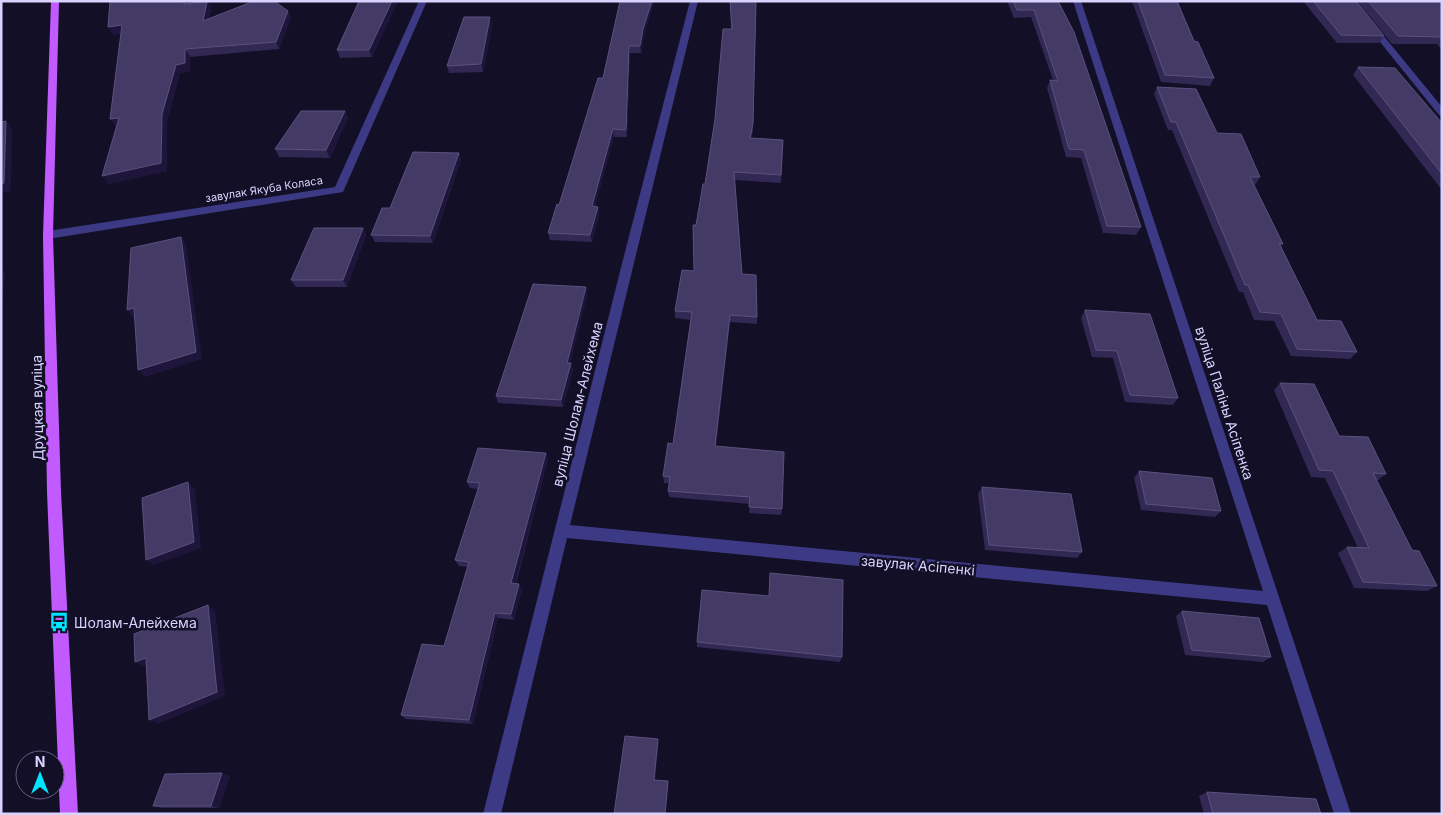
<svg xmlns="http://www.w3.org/2000/svg" width="1443" height="815" font-family="Inter,sans-serif">
<style>
.lines{fill:none;stroke-linecap:round;stroke-linejoin:round}
.minor{fill:#3d3a85;fill-rule:evenodd}
.major{fill:#c25bff;fill-rule:evenodd}
.wall{fill:#312854}
.shaded-wall{fill:#1d163a}
.building{fill:#433a66;stroke:#5a527e}
.labels{text-anchor:middle;dominant-baseline:central;stroke-width:5;stroke-linejoin:round;paint-order:stroke}
.far-street-label{font-size:11px;fill:#d9d4ff;stroke:#130f26}
.street-label{font-size:14px;fill:#d9d4ff;stroke:#130f26}
.poi-label{font-size:14px;fill:#d9d4ff;stroke:#130f26;text-anchor:start}
</style>
<rect width="100%" height="100%" fill="#130f26"/>
<g class="lines">
<path class="minor" d="M419 1H427L343 192 48 239 44 238 43 235 44 232 48 231 335 187Z
M690 1H698L570 525 1263 591 1073 1H1081L1351 814H1334L1267 605 567 538 501 814H483L627 244Z
M1347 1H1355L1442 107V116L1439 115Z"/>
<path class="major" d="M51 1H59L53 235 61 492 78 814H60L47 492 43 235Z"/>
</g>
<path class="wall" d="M110 1H191V3L208 1 211 8 209 19 288 11 291 18 279 49 190 57V71L180 73 167 121V171L108 184 116 126 110 119 121 33 113 35Z
M359 1H398L372 57 340 58 337 50Z
M620 1 644 36 641 53H630L627 137H614L595 206 598 207 599 214 592 242 550 240 548 233 559 205 603 78Z
M730 1H756L753 131 751 138 783 140 781 183 735 180 742 274 757 317V324L730 322 716 446 782 509 781 515 749 513 750 504 669 497 668 491 670 483H664L663 476 673 444 691 320 675 318V311L694 271 696 225 705 184 731 29Z
M1007 1H1058L1141 227 1136 235 1103 233 1081 158 1066 157 1047 88 1050 80H1053L1031 17 1014 18Z
M1132 1H1177L1194 41 1214 78 1210 86 1161 82Z
M1303 1H1356L1384 36 1379 43H1337Z
M1357 1H1442V50L1437 44H1392Z
M492 25 483 72 449 73 447 66Z
M1358 67 1442 123V190L1353 75Z
M1157 87 1217 133 1260 177 1255 185H1254L1283 244 1280 247 1317 320 1357 352 1350 359 1291 356 1274 321 1254 320 1243 292H1239L1172 130H1168L1154 94Z
M345 111 348 118 330 158 279 157 275 149Z
M459 153 461 160 433 243 375 242 371 235 390 208Z
M363 228 366 235 347 287H296L291 280Z
M586 287 587 295 570 363 573 370 563 407 498 403 496 396Z
M1085 310 1178 398 1173 405 1125 402 1113 358 1092 357 1081 318Z
M1280 383 1339 436 1386 474 1378 480H1376L1412 550 1437 586 1427 591 1354 588 1338 553 1347 547 1358 548 1325 478 1311 477 1274 390Z
M546 453 548 459 516 584 522 589 514 620 498 618 473 724 406 719 401 715 444 646 468 567 459 566 455 560 478 489 470 488 467 482Z
M1139 471 1221 511 1215 517 1141 510 1134 478Z
M982 487 1082 552 1077 558 985 550 978 494Z
M1182 611 1271 657 1263 662 1185 655 1176 616Z
M697 642 842 657 840 662 697 647Z
M230 776 219 808H162L153 806Z
M1207 792 1321 814H1204L1199 796Z"/>
<path class="shaded-wall" d="M185 1H191L188 11 184 4Z
M208 1 211 8 207 29 203 21Z
M392 1H398L372 57 369 50Z
M652 1H655L644 36 641 53 640 46 643 29Z
M288 11 291 18 279 49 276 42Z
M490 17 492 25 483 72 481 64Z
M122 25 126 32 113 35 108 27Z
M629 46 630 53 627 137 626 130Z
M185 49 190 57V71L180 73 167 121V171L108 184 102 176 162 114 176 65Z
M1 81 3 83 1 123Z
M345 111 348 118 330 158 326 150Z
M119 118 124 125 116 127 110 119Z
M6 121 12 129 11 191 1 193Z
M613 129 614 137 593 214 592 206Z
M459 153 461 160 433 243 430 236Z
M598 207 599 214 592 242 590 235Z
M363 228 366 235 347 287 343 280Z
M181 237 186 244 202 359 145 377 138 370Z
M1 269 5 272 1 312Z
M586 287 587 295 568 370 567 363Z
M134 308 140 316 133 318 127 310Z
M730 315V322L715 453V446Z
M571 363 573 370 563 407 561 400Z
M546 453 548 459 514 589 511 583Z
M188 482 195 489 201 548 154 565 146 560Z
M519 584 522 589 514 620 511 614Z
M208 605 215 610 225 696 158 724 149 720Z
M495 613 498 618 473 724 469 720Z
M146 658 154 662 144 667 135 662Z
M658 739 659 742 655 783 654 780Z
M222 773 230 776 219 808 211 806Z
M668 781 669 785 666 814H665Z"/>
<path class="building" d="M110 1H185L184 4 207 1 203 21 254 1H274L288 11 276 42 185 49V63L176 65 162 114 161 163 102 176 119 118 110 119 122 25 108 27Z
M359 1H392L369 50H337Z
M620 1H652L643 29 640 46H629L626 130 613 129 592 206 598 207 590 235 548 233 557 204 559 205 598 78H603Z
M730 1H756L753 123 750 138 783 140 781 175 734 172 742 274 756 275 757 317 730 315 715 446 784 452 782 509 749 507 750 497 668 491 670 477 663 476 668 443 673 444 692 312 675 311 682 270 694 271 693 225H696L703 184H705L715 119 723 29H732Z
M1013 1H1058L1074 32 1141 227 1107 226 1084 150 1069 149 1050 80 1058 81 1034 10H1017Z
M1138 1H1177L1194 41 1198 42 1214 78 1165 75Z
M1313 1H1356L1384 36 1341 35Z
M1368 1H1442V37L1398 36Z
M464 17H490L481 64 447 66Z
M1358 67 1395 68 1442 123V174Z
M1157 87 1196 89 1217 133 1241 134 1260 177H1250L1283 244 1279 243 1317 320 1341 321 1357 352 1297 349 1281 314 1260 312 1248 285H1245L1176 122H1171Z
M301 111H345L326 150 275 149Z
M6 121 4 183 1 184V122Z
M413 152 459 153 430 236 371 235 382 208H390Z
M314 228H363L343 280H291Z
M181 237 196 352 138 370 134 308 127 310 131 248Z
M533 284 586 287 567 363H571L561 400 496 396Z
M1085 310 1150 314 1178 398 1130 395 1117 351 1096 350Z
M1280 383 1314 384 1339 436 1368 437 1386 474 1373 473 1412 550 1419 551 1437 586 1363 582 1347 547 1369 548 1333 471 1319 470Z
M478 448 546 453 511 583 519 584 511 614 495 613 469 720 401 715 422 644 444 646 469 562 455 560 480 483 467 482Z
M1139 471 1212 478 1221 511 1146 504Z
M188 482 194 542 146 560 142 498Z
M982 487 1071 494 1082 552 989 545Z
M770 573 843 580 842 657 697 642 702 590 769 596Z
M208 605 217 692 149 720 146 658 135 662 134 634Z
M1182 611 1259 618 1271 657 1192 650Z
M625 736 658 739 654 780 668 781 665 814H614Z
M222 773 211 806H153L165 774Z
M1207 792 1316 799 1321 814H1213Z"/>
<defs>
<symbol id="bus-bare" viewBox="-9 -9 18 18"><path d="M-5-6H5V4H4V6H2V4H-2V6H-4V4H-5ZM-3.5-4V0h7V-4ZM-3.5 1.2v1.5H-2V1.2ZM2 1.2v1.5H3.5V1.2Z" fill="#00e5ff" stroke="#130f26" stroke-width="2.5" paint-order="stroke"/></symbol>
</defs>
<g fill-rule="evenodd">
<use href="#bus-bare" x="45" y="608" width="28" height="28"/>
</g>
<g class="labels">
<g class="far-street-label">
<text transform="translate(264 189) rotate(-9)">завулак Якуба Коласа</text>
</g>
<g class="street-label">
<text transform="translate(1225 403) rotate(72)">вуліца Паліны Асіпенка</text>
<text transform="translate(577 404) rotate(-76)">вуліца Шолам-Алейхема</text>
<text transform="translate(37 408) rotate(-91)">Друцкая вуліца</text>
<text transform="translate(918 565) rotate(5)">завулак Асіпенкі</text>
</g>
<g class="poi-label">
<text x="74" y="622">Шолам-Алейхема</text>
</g>
</g>
<rect width="1443" height="815" fill="none" stroke="#d9d4ff" stroke-width="5"/>
<g transform="translate(40 775)"><circle r="24" fill="#130f26" stroke="#625e7d"/>
<path d="M0-4L9 19L0 12L-9 19Z" fill="#00e5ff"/>
<text y="-8" font-size="14" font-weight="bold" text-anchor="middle" fill="#d9d4ff">N</text>
</g>
</svg>
